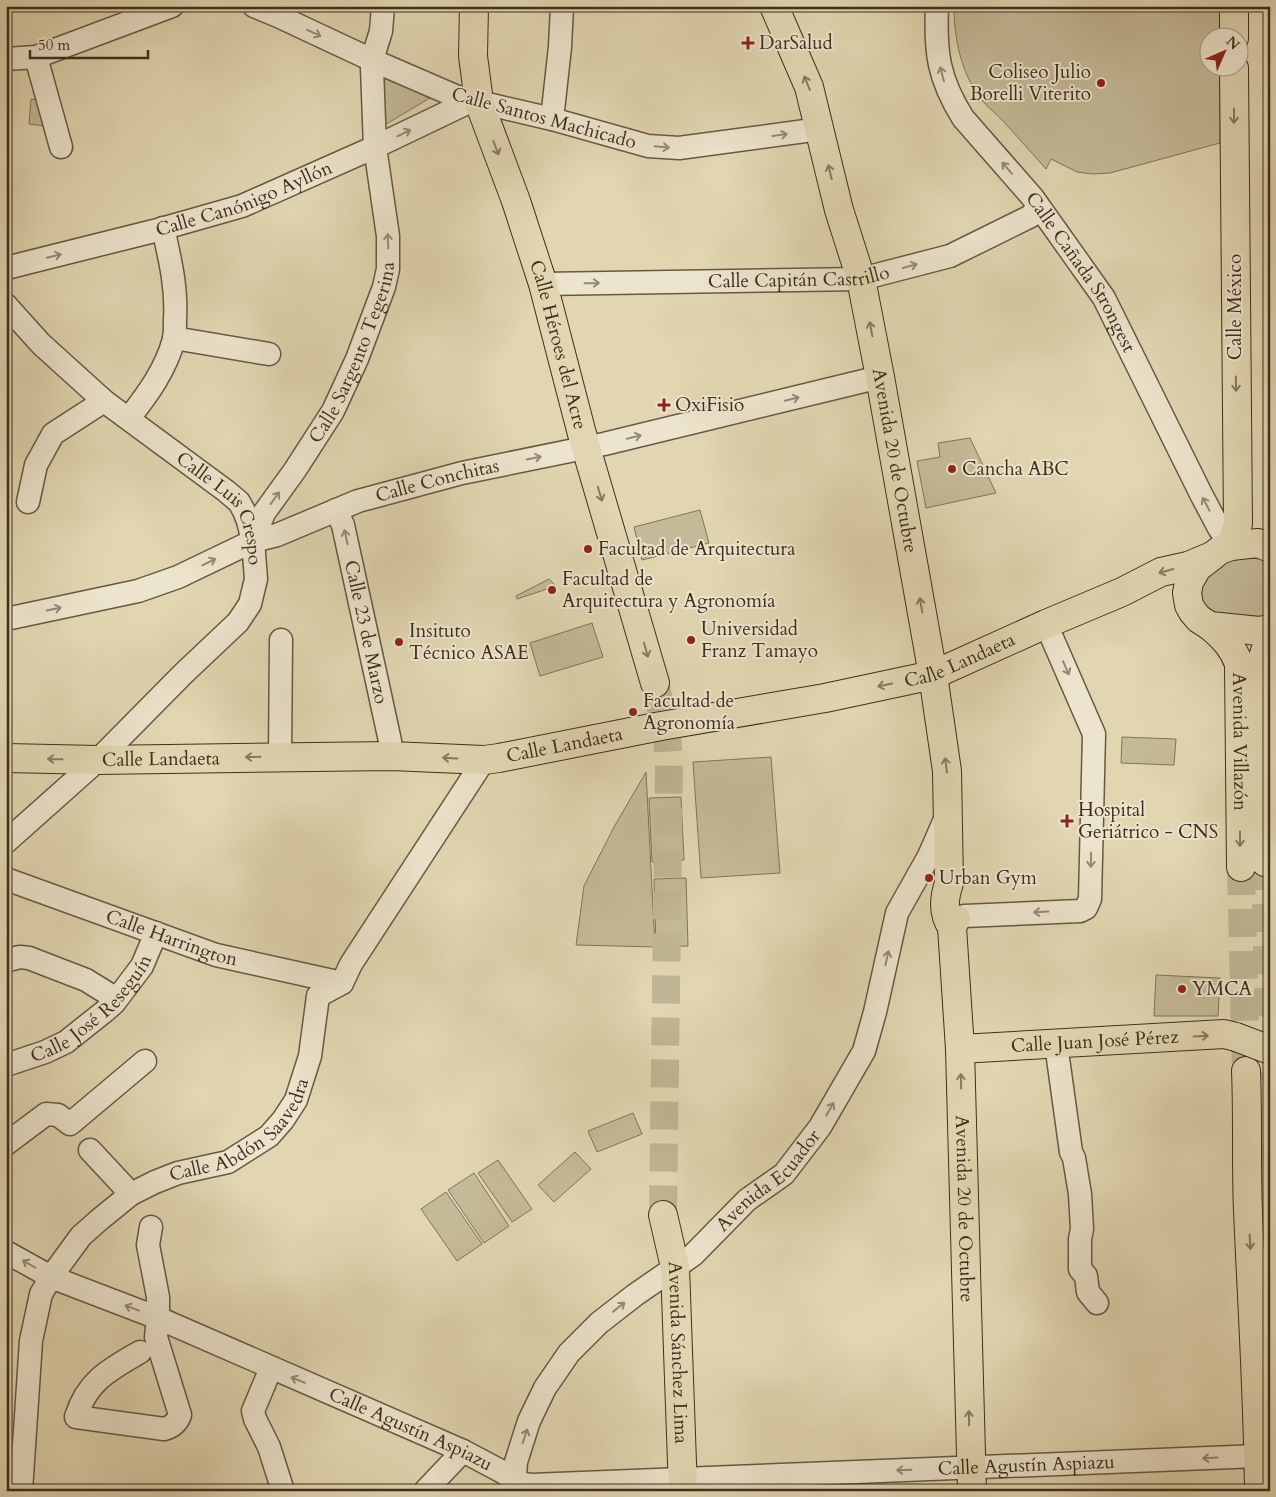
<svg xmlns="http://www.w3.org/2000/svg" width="1276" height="1497" font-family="Cardo,serif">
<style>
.green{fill:#c5ba98;stroke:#81745b}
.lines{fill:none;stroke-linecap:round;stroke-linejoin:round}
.major-tunnel{stroke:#c0b594;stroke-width:28;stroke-dasharray:28 14;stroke-linecap:butt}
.minor-casing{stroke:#665943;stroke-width:25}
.major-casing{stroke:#3d2f1e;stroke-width:30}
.minor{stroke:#ece4cc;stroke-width:22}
.major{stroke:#e1d6b1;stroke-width:28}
.major-bridge-casing{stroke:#3d2f1e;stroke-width:30;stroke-linecap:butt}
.major-bridge{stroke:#e1d6b1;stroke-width:28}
.oneway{stroke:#948a75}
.oneway2{stroke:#877a60}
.poi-dot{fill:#8f2418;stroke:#ece4cc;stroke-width:2}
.labels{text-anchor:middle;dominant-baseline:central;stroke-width:4;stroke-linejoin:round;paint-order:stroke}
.poi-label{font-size:19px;fill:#3d2f1e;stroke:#ece4cc;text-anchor:start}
.street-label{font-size:19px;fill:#3d2f1e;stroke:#ece4cc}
</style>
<rect width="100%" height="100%" fill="#e1d6b1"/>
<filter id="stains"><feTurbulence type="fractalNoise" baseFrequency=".004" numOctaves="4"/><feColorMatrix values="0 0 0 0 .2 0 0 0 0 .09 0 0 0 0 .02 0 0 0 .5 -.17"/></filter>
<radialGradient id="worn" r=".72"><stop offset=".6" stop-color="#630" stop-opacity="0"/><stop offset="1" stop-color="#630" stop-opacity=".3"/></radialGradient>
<path class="green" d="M954 6H1220V37L1208 38V68H1220V143L1110 173 1093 174 1077 172 1051 159 1046 169C1032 154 1019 138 1005 123 997 114 987 107 980 98 961 72 954 38 954 6Z
M379 71 435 95 378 129Z
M31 99 46 101 53 127 29 124Z
M970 438 996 493 926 508 917 461 940 457 938 443Z
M700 510 709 543 642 560 634 527Z
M1245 558 1264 559 1270 562V621L1213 616 1202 601 1200 593 1204 579 1227 561Z
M549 579 556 586 517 599 516 596Z
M592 623 603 657 540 676 530 643Z
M1122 737 1176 739 1174 765 1121 763Z
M771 757 780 873 701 878 693 762Z
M646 772 655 947 576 945 584 886 614 827Z
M681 797 684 860 652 862 649 798Z
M686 878 688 946 656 947 654 879Z
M1156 975 1220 978 1218 1016H1154Z
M633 1113 642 1134 597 1152 588 1131Z
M1264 1148H1266L1270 1169V1395Z
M575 1152 591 1169 554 1202 538 1185Z
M498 1160 532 1209 512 1222 478 1173Z
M474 1173 509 1226 484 1243 448 1190Z
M446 1192 482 1244 457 1261 421 1209Z"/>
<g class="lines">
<path class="major-tunnel" d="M655 683 667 735 669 764 663 1215
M1265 862 1270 1080
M1241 867 1246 1071"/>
<defs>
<g id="minor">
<path d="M254 6 278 16 372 60 469 102H479L552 119 648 146 679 148 820 129"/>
<path id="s1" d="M937 6C935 52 938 78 963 118L1033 198 1104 298 1201 494 1219 528 1231 546"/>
<path d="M36 57 61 147"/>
<path d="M6 59 36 57 172 6"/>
<path d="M552 119 560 47 562 6"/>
<path id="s2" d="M6 268 154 231 242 206 375 147 469 102"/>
<path id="s3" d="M543 284 861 279 950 256 1031 216 1038 206"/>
<path id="s4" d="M6 305 41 344 104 401 226 491 239 502 244 511 248 521 253 541 256 579 250 604 238 622 183 674 98 760 6 842"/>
<path d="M174 338 269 354"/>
<path d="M129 418C148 394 166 369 174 339 175 333 175 326 175 319 177 288 170 259 163 228"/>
<path d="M28 502 36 465 53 434 104 401"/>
<path id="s5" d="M336 510 343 525 390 741 391 756"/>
<path id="s6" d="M253 541 264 513 295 470 333 411 357 359 384 287 388 269V236L375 147 372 68V60L381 31 383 6"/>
<path id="s7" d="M6 619 138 591 178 577 253 541 277 535 358 501 462 473 604 444 880 377"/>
<path d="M280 757 281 640"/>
<path id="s8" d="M6 879 216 955 342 983"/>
<path d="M956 919 964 916 1080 911 1086 908 1090 899 1094 734 1046 624"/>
<path d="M8 960 20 957 29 958 86 980 107 993"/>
<path d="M1056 1044 1071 1152 1074 1158 1080 1194 1082 1229 1080 1239V1269L1086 1276 1088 1292 1097 1303"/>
<path id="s9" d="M6 1065 45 1052 66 1042 105 1011 114 1003 142 966 156 933"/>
<path d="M6 1144 46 1114 58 1115 70 1124 145 1061"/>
<path d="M90 1150 131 1194"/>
<path id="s10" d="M6 1252 51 1277 158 1318 463 1451 497 1469 506 1474 515 1483 531 1485 1258 1456"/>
<path d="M140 1352C109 1370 87 1381 76 1417L164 1429C172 1427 177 1423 180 1415L156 1337 158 1318V1297L148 1245 151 1227"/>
<path d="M271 1368 253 1411 255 1419 269 1447 283 1491"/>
<path id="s11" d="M21 1491 31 1341 41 1294 51 1277 81 1236 99 1220 131 1194 155 1182 178 1173 228 1162 269 1136 283 1120 296 1100 310 1056 318 996 342 983 351 964 484 760"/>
<path d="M425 1491 463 1451"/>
<path id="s12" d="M514 1491 516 1462 529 1421 545 1388 569 1353 599 1323 635 1295 693 1255 747 1200 784 1174 820 1127 864 1051 875 1012 897 913 929 856 946 817"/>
</g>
<g id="major">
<path id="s13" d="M474 6 473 56 479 102 516 201 543 284 582 434 655 683"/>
<path id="s14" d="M774 6 809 87 839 210 861 279 880 377 933 675 947 771 949 883C944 898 942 913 952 927"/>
<path d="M1234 6V38"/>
<path d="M1231 546 1238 524 1234 68"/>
<path d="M1270 548 1258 543 1231 546 1220 550 1197 568 1189 582 1187 593 1189 605 1193 612 1199 619 1210 626 1259 631 1270 629"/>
<path id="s15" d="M1210 626C1223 637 1233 647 1239 664L1241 867"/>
<path id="s16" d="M6 758 98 760 391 756 484 760 499 758 661 726 825 698 933 675 1046 624 1122 592 1161 572 1188 566 1212 556"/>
<path d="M1265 862 1261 664 1265 651 1270 643"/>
<path id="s17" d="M956 919 952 927 960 1049 972 1491"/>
<path id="s18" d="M960 1049 1224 1034 1236 1037"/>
<path d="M1246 1071C1248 1117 1246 1164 1248 1211 1252 1304 1258 1397 1259 1491"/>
<path id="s19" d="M663 1215 675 1267 683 1491"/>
</g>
</defs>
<use href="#minor" class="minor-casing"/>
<use href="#major" class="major-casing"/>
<use href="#minor" class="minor"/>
<use href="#major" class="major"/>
<defs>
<path id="major-bridge" d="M1236 1037 1270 1050"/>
</defs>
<use href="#major-bridge" class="major-bridge-casing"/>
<use href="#major-bridge" class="major-bridge"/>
</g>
<defs><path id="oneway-shaft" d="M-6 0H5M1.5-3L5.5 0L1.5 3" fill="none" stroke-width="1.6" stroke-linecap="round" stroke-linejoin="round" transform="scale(1.25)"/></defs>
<g class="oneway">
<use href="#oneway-shaft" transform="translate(314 33) rotate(25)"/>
<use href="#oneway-shaft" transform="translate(942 74) rotate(-105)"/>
<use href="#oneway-shaft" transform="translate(404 133) rotate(-26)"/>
<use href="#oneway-shaft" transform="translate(780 135) rotate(-8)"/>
<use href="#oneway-shaft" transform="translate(662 147) rotate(5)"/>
<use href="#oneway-shaft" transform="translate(1007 168) rotate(-131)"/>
<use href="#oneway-shaft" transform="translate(388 241) rotate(-92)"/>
<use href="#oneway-shaft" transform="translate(54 256) rotate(-14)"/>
<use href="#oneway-shaft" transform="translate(910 266) rotate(-15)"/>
<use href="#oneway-shaft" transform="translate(592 283) rotate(-1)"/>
<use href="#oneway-shaft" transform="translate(792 399) rotate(-14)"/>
<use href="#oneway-shaft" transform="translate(634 437) rotate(-14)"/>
<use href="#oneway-shaft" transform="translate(534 458) rotate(-12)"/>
<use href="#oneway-shaft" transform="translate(275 498) rotate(-54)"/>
<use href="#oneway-shaft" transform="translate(1206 504) rotate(-118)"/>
<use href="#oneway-shaft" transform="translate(346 537) rotate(-102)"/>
<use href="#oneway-shaft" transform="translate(209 562) rotate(-26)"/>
<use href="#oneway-shaft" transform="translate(54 609) rotate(-12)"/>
<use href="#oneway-shaft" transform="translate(1066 668) rotate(66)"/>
<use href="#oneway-shaft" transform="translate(1091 860) rotate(91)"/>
<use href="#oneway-shaft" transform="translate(1041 912) rotate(177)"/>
<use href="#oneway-shaft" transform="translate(887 958) rotate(-78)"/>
<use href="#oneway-shaft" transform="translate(830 1109) rotate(-60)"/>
<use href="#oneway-shaft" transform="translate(29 1264) rotate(-150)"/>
<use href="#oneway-shaft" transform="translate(619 1307) rotate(-38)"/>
<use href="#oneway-shaft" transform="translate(132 1308) rotate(-159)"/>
<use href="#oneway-shaft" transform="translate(298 1380) rotate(-157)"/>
<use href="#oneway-shaft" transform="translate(525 1436) rotate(-72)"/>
<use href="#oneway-shaft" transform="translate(1210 1458) rotate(177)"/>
<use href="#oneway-shaft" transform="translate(904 1470) rotate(178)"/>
</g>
<g class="oneway2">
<use href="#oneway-shaft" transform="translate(807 83) rotate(-112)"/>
<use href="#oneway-shaft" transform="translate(1234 116) rotate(90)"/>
<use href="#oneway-shaft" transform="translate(496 148) rotate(69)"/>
<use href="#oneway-shaft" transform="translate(830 172) rotate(-103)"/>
<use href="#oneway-shaft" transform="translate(871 329) rotate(-101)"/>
<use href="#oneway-shaft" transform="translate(1236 384) rotate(89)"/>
<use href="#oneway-shaft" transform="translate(600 494) rotate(73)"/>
<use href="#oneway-shaft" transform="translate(1166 571) rotate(164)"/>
<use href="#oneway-shaft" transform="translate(921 605) rotate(-100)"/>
<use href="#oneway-shaft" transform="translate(646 650) rotate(74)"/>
<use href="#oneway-shaft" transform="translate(885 685) rotate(168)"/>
<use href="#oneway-shaft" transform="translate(253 757) rotate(179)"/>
<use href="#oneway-shaft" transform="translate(450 758) rotate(-177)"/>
<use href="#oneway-shaft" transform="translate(55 759) rotate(-179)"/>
<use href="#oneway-shaft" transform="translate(946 765) rotate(-97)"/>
<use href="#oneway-shaft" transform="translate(1240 839) rotate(90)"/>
<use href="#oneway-shaft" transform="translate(1201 1036) rotate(-3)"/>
<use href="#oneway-shaft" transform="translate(961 1081) rotate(-91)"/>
<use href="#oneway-shaft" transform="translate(1250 1242) rotate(87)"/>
<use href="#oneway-shaft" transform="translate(969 1418) rotate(-91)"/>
</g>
<g class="poi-dot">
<path d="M745.5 35.5h5v5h5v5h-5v5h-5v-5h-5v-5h5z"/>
<circle cx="1101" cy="83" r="5"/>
<path d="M661.5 397.5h5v5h5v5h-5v5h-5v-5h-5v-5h5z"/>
<circle cx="952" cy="469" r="5"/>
<circle cx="588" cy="549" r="5"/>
<circle cx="552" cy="590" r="5"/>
<circle cx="691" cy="640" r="5"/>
<circle cx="399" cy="642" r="5"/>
<circle cx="633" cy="712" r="5"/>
<path d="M1064.5 813.5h5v5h5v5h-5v5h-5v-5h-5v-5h5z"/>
<circle cx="929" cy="878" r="5"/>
<circle cx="1182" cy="989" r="5"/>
</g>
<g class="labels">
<g class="poi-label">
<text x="759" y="43">DarSalud</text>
<text x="1091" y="72" text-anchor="end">Coliseo Julio<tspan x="1091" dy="22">Borelli Viterito</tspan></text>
<text x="675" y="405">OxiFisio</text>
<text x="962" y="469">Cancha ABC</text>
<text x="598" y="549">Facultad de Arquitectura</text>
<text x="562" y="579">Facultad de<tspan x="562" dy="22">Arquitectura y Agronomía</tspan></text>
<text x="701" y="629">Universidad<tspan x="701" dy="22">Franz Tamayo</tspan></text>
<text x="409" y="631">Insituto<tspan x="409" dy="22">Técnico ASAE</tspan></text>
<text x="643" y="701">Facultad de<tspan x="643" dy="22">Agronomía</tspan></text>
<text x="1078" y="810">Hospital<tspan x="1078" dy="22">Geriátrico - CNS</tspan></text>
<text x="939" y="878">Urban Gym</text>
<text x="1192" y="989">YMCA</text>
</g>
<g class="street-label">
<text transform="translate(544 118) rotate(15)">Calle Santos Machicado</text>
<text stroke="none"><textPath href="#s2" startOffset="248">Calle Canónigo Ayllón</textPath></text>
<text stroke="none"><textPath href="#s1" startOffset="312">Calle Cañada Strongest</textPath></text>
<text stroke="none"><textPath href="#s3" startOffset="256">Calle Capitán Castrillo</textPath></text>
<text transform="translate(1235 307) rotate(-90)">Calle México</text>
<text stroke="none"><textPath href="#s13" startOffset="352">Calle Héroes del Acre</textPath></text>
<text stroke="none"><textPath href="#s6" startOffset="215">Calle Sargento Tegerina</textPath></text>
<text stroke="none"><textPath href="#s14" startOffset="472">Avenida 20 de Octubre</textPath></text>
<text stroke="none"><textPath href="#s7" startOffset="455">Calle Conchitas</textPath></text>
<text stroke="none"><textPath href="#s4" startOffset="301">Calle Luis Crespo</textPath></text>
<text stroke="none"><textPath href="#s5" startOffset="126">Calle 23 de Marzo</textPath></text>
<text stroke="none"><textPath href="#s16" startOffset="965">Calle Landaeta</textPath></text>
<text stroke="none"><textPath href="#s15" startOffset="126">Avenida Villazón</textPath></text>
<text stroke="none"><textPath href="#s16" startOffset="560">Calle Landaeta</textPath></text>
<text stroke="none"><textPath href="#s16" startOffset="155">Calle Landaeta</textPath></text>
<text stroke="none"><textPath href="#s8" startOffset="176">Calle Harrington</textPath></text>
<text stroke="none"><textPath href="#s9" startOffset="105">Calle José Reseguín</textPath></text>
<text stroke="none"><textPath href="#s18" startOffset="135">Calle Juan José Pérez</textPath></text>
<text stroke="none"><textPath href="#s11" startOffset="465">Calle Abdón Saavedra</textPath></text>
<text stroke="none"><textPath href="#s12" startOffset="416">Avenida Ecuador</textPath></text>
<text stroke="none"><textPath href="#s17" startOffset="291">Avenida 20 de Octubre</textPath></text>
<text stroke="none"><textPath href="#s19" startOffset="139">Avenida Sánchez Lima</textPath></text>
<text stroke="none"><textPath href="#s10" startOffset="442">Calle Agustín Aspiazu</textPath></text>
<text stroke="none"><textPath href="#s10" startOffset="1072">Calle Agustín Aspiazu</textPath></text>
</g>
</g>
<rect width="1276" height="1497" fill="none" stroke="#e1d6b1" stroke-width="25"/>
<rect x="8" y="8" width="1261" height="1482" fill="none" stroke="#3d2f1e" stroke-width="2.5"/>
<rect x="12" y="12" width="1251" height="1472" fill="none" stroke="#3d2f1e"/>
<g transform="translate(1224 52) rotate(45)"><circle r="24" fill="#ece4cc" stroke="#a69c86"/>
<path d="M0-4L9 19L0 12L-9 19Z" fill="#8f2418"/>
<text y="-8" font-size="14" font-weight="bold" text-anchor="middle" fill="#3d2f1e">N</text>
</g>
<path d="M30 50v8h118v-8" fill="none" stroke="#3d2f1e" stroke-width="2.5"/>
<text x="38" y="50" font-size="15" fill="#3d2f1e" stroke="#ece4cc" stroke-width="4" paint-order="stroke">50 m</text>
<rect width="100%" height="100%" filter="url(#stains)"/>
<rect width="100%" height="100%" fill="url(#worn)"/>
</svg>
